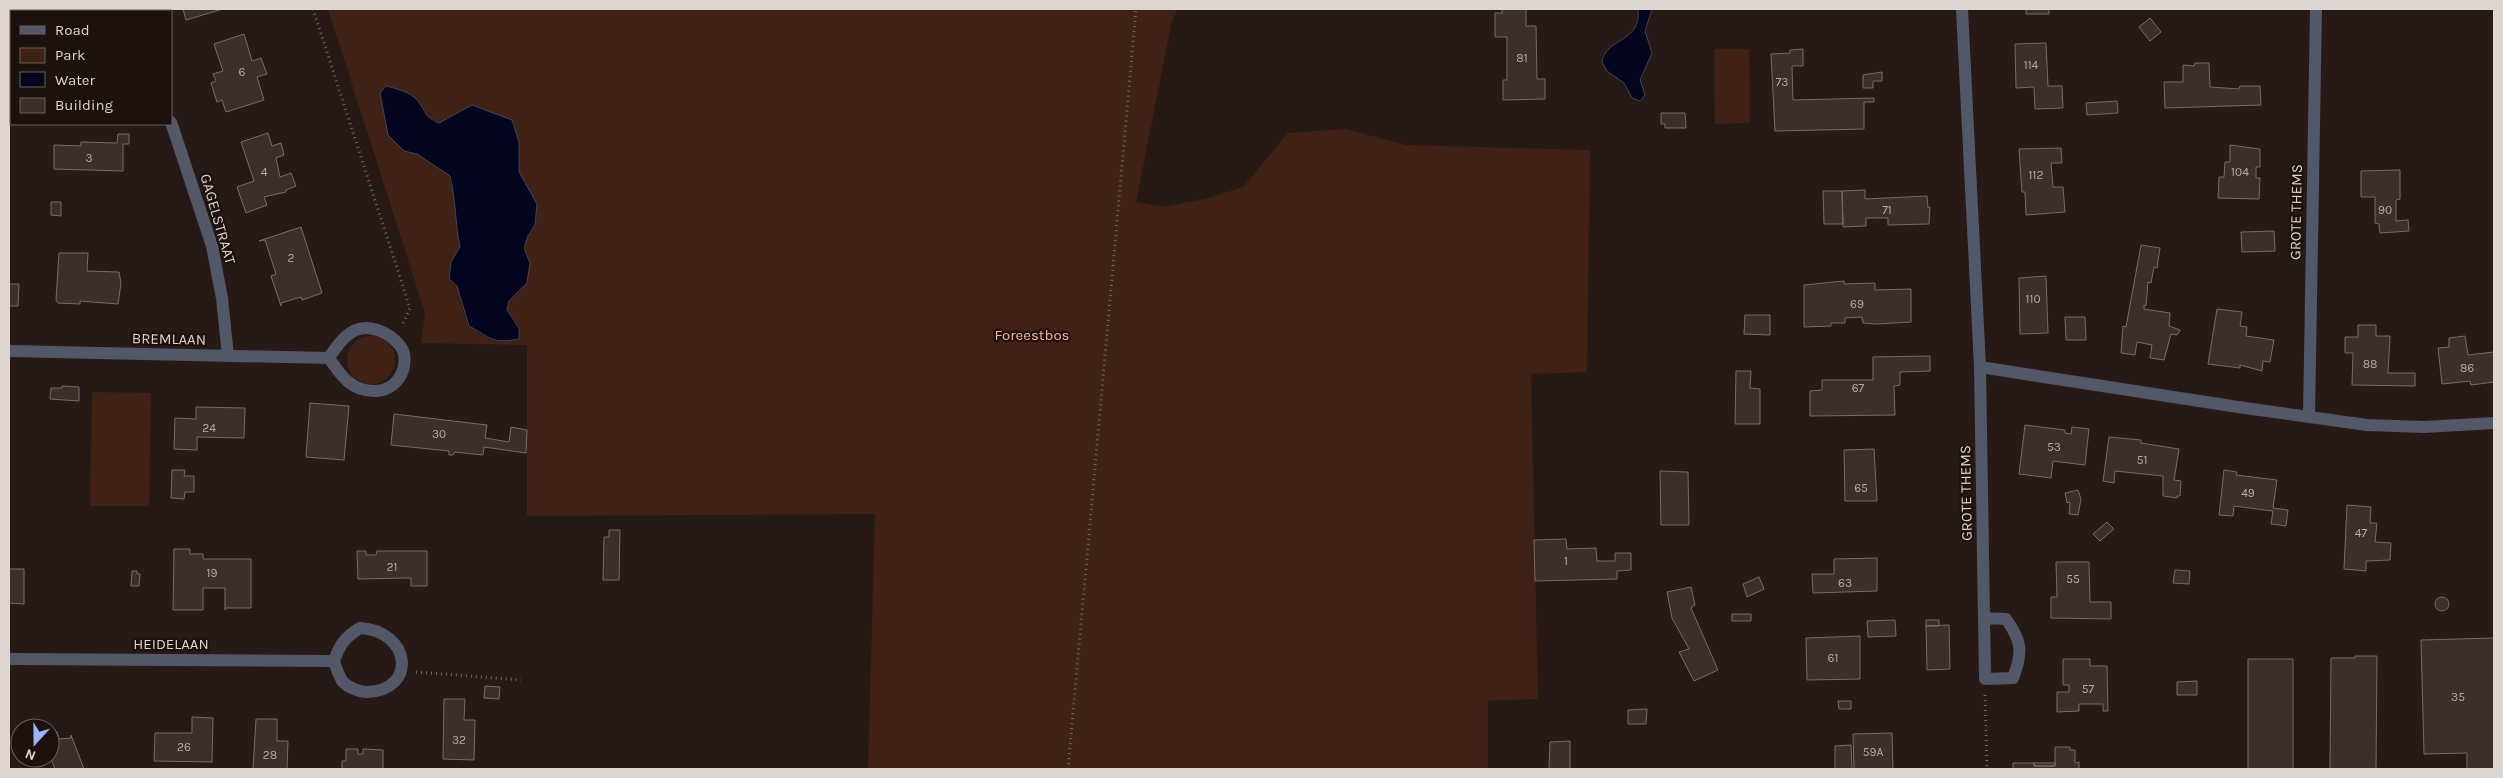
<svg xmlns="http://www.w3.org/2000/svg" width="2503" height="778" font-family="Karla,sans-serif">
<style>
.green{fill:#3f2116;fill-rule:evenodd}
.water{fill:#03041e;stroke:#454354}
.building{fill:#3c2e29;stroke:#7b6b65}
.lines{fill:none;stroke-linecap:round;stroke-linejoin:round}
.path{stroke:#736864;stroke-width:3;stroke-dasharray:1 4;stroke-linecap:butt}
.minor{stroke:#535868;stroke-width:12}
.labels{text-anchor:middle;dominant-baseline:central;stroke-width:4.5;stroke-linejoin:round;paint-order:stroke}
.number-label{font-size:12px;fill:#b6aca8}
.street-label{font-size:15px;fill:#dfd6d2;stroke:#1d110d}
.park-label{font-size:15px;fill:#fab59c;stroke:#1d110d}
</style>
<rect width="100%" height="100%" fill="#271a16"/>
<path class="green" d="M328 9H1178L1172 21 1136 202 1163 207 1208 198 1243 187 1288 133 1346 129 1406 145 1590 150 1587 372 1531 374 1538 699 1488 701V769H868L875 514 527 516V345L421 343 425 313ZM386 86C398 89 410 91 418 101 427 113 424 116 439 123L472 105 519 142V172L537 205 535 225 528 236 524 248 530 263 527 283 509 301 507 310 519 328 500 342C487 339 471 331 465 318L451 262 461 247C455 223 456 200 450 176L417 154 404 151Z
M1714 49H1749L1750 123 1715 124Z
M347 360a24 24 0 1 1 48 0a24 24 0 1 1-48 0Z
M92 392 151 393 149 506H90Z"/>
<path class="water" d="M1638 9H1652L1645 31 1652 53 1640 80 1645 95 1640 101 1632 98 1624 83 1607 71 1602 62C1606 37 1642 43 1638 9Z
M386 86C398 89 410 92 418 101 427 113 423 116 439 123L472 105 512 120 519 142V172L537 204 535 225 528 236 524 248 530 263 527 283 509 301 507 310 519 328V339C490 344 492 338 469 326L457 286 449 279 451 262 460 247C455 223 456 200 450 176L417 154 404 151 388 135 380 93Z"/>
<path class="building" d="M183 9H223L186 20Z
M1501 9H1526V26H1536L1537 79H1545V99L1503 100V80H1507V37H1495V13H1503Z
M2026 9H2049V14H2026Z
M2150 18 2161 32 2150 41 2139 27Z
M244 34 252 61 261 58 267 74 257 77 264 100 226 112 222 100 217 102 211 83 216 81 213 74 223 71 214 44Z
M2046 43 2048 86H2062L2063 108 2035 109 2034 87 2016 88 2015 44Z
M1803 49V66H1792L1793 100 1874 98V102H1864V129L1775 131 1771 54 1790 53V50Z
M2195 63H2209L2210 87 2239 89 2240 86H2260L2261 105 2165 108 2164 82H2183V65L2194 66Z
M1882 72V81H1873V88H1863V75Z
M2117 101 2118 113 2087 115 2086 103Z
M1661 113H1685L1686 128H1665V124H1661Z
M268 133 272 146 281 143 284 155 276 158 280 177 291 173 296 186 286 190V192L264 197 267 205 246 213 237 187 254 181 241 142Z
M118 134H129V144H123V171L54 169V145L81 146V142L117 143Z
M2230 145 2260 149V167H2256V178H2260L2259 199 2218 198 2219 177H2224L2225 162H2230Z
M2061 148 2062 163H2051L2053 187H2063L2065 212 2026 215 2025 192H2022L2019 149Z
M2400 170V199L2396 200V221L2408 220 2409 231 2380 233 2379 224 2375 223V197H2361V171Z
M1865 190V199L1927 196 1928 208 1930 207 1929 224 1888 225V218H1866V226L1843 227 1842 191Z
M1823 191H1842L1843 224H1824Z
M51 202H61V216L51 215Z
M301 227 322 293 302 300 301 297 281 303V306L271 276 276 274 265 240 259 241Z
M2274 231 2275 251 2242 252 2241 232Z
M2141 245 2160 248 2157 268 2154 267 2151 283 2148 282 2146 306 2144 305V309L2170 313 2169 326 2180 330 2177 335 2171 334 2164 360 2150 358 2152 345 2137 342 2135 355 2121 353 2123 326 2126 327Z
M59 253H88L87 271 119 272 121 283 118 304 80 301V304L58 303 56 300Z
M2046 276 2048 333 2020 334 2019 278Z
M1844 281V284L1875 283V290L1911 289V322L1877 324 1863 323 1862 317 1845 318V323H1831V326L1804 327V285Z
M9 284H19L18 306H9Z
M2217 309 2242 312 2240 326 2247 327 2246 336 2274 340 2270 362 2263 361 2262 371 2240 365V368L2208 364Z
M1745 315H1770V335L1744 334Z
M2065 317H2085L2086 340H2066Z
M2358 325H2376V336H2390L2388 373H2415V386L2352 385 2353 353H2345V337H2358Z
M2465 336 2468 355 2494 352V382L2471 385 2470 381 2442 384 2438 348 2449 347V338Z
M1930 356V371L1900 372V385L1894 386 1895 415 1810 416V391L1822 390V380H1873V357Z
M1736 371H1751L1750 388 1760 389V424H1735Z
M62 386 79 387V401L50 399 51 388H62Z
M310 403 349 406 344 460 306 457Z
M196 407 245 408 244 438 197 437V450L174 449 175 418 196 419Z
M394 414 487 425 485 438 509 442 511 427 527 430 526 453 484 447 483 455 455 452 453 455H449V451L391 445Z
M2025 425 2065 430V433L2071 434 2072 427 2089 429 2085 465 2053 461 2051 478 2019 474Z
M2109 437 2141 440V443L2179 449 2174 480 2181 481 2180 496H2177V498L2163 496V476L2115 471 2114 483 2103 481Z
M1874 449 1877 501H1845L1844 450Z
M172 470H185L184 476H194V492H185L184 499 171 498Z
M2224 470 2237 472 2236 475 2277 480 2273 508 2288 510 2286 526 2271 524 2273 511 2234 506 2233 516 2219 515Z
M1660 471 1688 472 1689 525H1661Z
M2078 490 2081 499 2078 515 2069 514 2070 502 2067 503 2065 493Z
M2347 505 2371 507 2370 523H2377L2375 542 2391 543 2390 560 2366 561V571L2344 569Z
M2107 522 2114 529 2100 541 2093 534Z
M609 530H620L619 580H603L604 537H609Z
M1566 539 1567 549 1596 548 1597 561H1615V553H1631V570L1617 571V579L1535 581 1534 540Z
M174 549H190V554H203V559H251V608H226L225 610V588H203V610H173Z
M357 551H366V555H376L377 551H427V586H411V578L358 579Z
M1877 558V591L1813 593 1812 574H1834V559Z
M2056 562H2089L2090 602H2111V619L2051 618V597H2057Z
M9 569H24V604L9 603Z
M2175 570 2190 571 2189 584 2173 583Z
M132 571H137V574H140L139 586H131Z
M1759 577 1764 589 1747 597 1743 584Z
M1691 587 1695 605 1691 608 1718 670 1694 681 1679 652 1689 649 1672 618 1667 592Z
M2435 604a7 7 0 1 1 14 0a7 7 0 1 1-14 0Z
M1732 614H1751V621H1732Z
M1895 620 1896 636 1868 637 1867 621Z
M1926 620H1939V626H1926Z
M1949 625 1950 669 1927 670 1926 626Z
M1860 636V679L1807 680 1806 638Z
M2494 638V769H2467V753L2424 754 2421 640Z
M2355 656H2377L2376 769H2330L2331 658H2355Z
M2063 659H2090V666H2107L2108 711H2103V704H2079V711L2057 712V692H2069V685H2063Z
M2248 659H2293V769H2248Z
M2197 681V695H2177V682Z
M485 686 500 687 499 699 484 698Z
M444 699H465L464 720H475L474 760 443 759Z
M1838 701H1851V709H1839Z
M1647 709 1646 724H1628V710Z
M192 717 213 718 212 762 154 761 155 733H192Z
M256 719H277V741H288L287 769H253Z
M57 732 59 739 71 738V735L84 769H55L50 756V734Z
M1892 733 1893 769H1854L1853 734Z
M1570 741V769H1549L1550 742Z
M1851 745 1852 769H1835V746Z
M2055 747H2070V750H2075V763L2079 762V769H2013V763H2034V766H2055Z
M346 749H358V754H363V749L383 750V769H342V761H346Z
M2034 763H2055V766H2034Z"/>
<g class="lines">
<path class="path" d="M313 9 410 308 402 326
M416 672 521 680
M1985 695 1987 769
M1068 769 1136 9"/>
<path class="minor" d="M134 9 135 11
M1962 9 1980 367 1985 679 2013 678C2023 652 2022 641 2006 619L1984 618
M9 49 11 50
M171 122 212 246 222 298 228 356
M9 351 329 358C341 376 352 392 376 391 395 390 407 373 404 354 403 347 395 340 390 336 361 318 345 332 329 358
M1980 367 2238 407 2367 425 2424 427 2494 423
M2309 416 2316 9
M360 628C411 631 418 690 367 692 360 692 349 688 343 682 339 677 336 667 334 661 340 644 345 637 360 628Z
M9 659 334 661"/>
</g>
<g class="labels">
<g class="number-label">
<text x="1522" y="58">81</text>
<text x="2031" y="65">114</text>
<text x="242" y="72">6</text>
<text x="1782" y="82">73</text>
<text x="89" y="158">3</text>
<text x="264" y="172">4</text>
<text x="2240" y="172">104</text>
<text x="2036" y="175">112</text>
<text x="1887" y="210">71</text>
<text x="2385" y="210">90</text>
<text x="291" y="258">2</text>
<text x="2033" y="299">110</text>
<text x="1857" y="304">69</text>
<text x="2370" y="364">88</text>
<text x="2467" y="368">86</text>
<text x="1858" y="388">67</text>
<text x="209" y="428">24</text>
<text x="439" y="434">30</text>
<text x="2054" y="447">53</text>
<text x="2142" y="460">51</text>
<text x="1861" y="488">65</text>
<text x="2248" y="493">49</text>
<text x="2361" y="533">47</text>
<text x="1566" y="561">1</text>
<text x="392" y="567">21</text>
<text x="212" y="573">19</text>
<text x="2073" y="579">55</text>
<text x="1845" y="583">63</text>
<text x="1833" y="658">61</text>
<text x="2088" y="689">57</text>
<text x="2458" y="697">35</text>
<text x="459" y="740">32</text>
<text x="184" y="747">26</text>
<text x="1873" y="752">59A</text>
<text x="270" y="755">28</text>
</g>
<g class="street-label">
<text transform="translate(2296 212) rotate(-89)">GROTE THEMS</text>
<text transform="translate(218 219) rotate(74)">GAGELSTRAAT</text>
<text transform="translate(169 339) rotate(1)">BREMLAAN</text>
<text transform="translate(1966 493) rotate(-91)">GROTE THEMS</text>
<text x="171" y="644">HEIDELAAN</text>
</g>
<g class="park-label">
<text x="1032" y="335">Foreestbos</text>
</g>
</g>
<rect width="2503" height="778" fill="none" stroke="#dfd6d2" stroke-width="20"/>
<rect x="10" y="10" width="162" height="115" fill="#1d110d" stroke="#6b605c"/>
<rect x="20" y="26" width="25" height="8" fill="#535868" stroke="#6b605c"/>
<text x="55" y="35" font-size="15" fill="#dfd6d2">Road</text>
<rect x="20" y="48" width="25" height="15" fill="#3f2116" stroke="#6b605c"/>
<text x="55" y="60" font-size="15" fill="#dfd6d2">Park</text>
<rect x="20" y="72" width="25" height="15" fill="#03041e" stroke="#6b605c"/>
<text x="55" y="85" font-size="15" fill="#dfd6d2">Water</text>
<rect x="20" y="98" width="25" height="15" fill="#3c2e29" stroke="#6b605c"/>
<text x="55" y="110" font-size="15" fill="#dfd6d2">Building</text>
<g transform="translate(35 743) rotate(201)"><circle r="24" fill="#1d110d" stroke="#6b605c"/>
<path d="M0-4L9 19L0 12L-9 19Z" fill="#9db4fd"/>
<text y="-8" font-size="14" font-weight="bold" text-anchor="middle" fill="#dfd6d2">N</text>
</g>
</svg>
